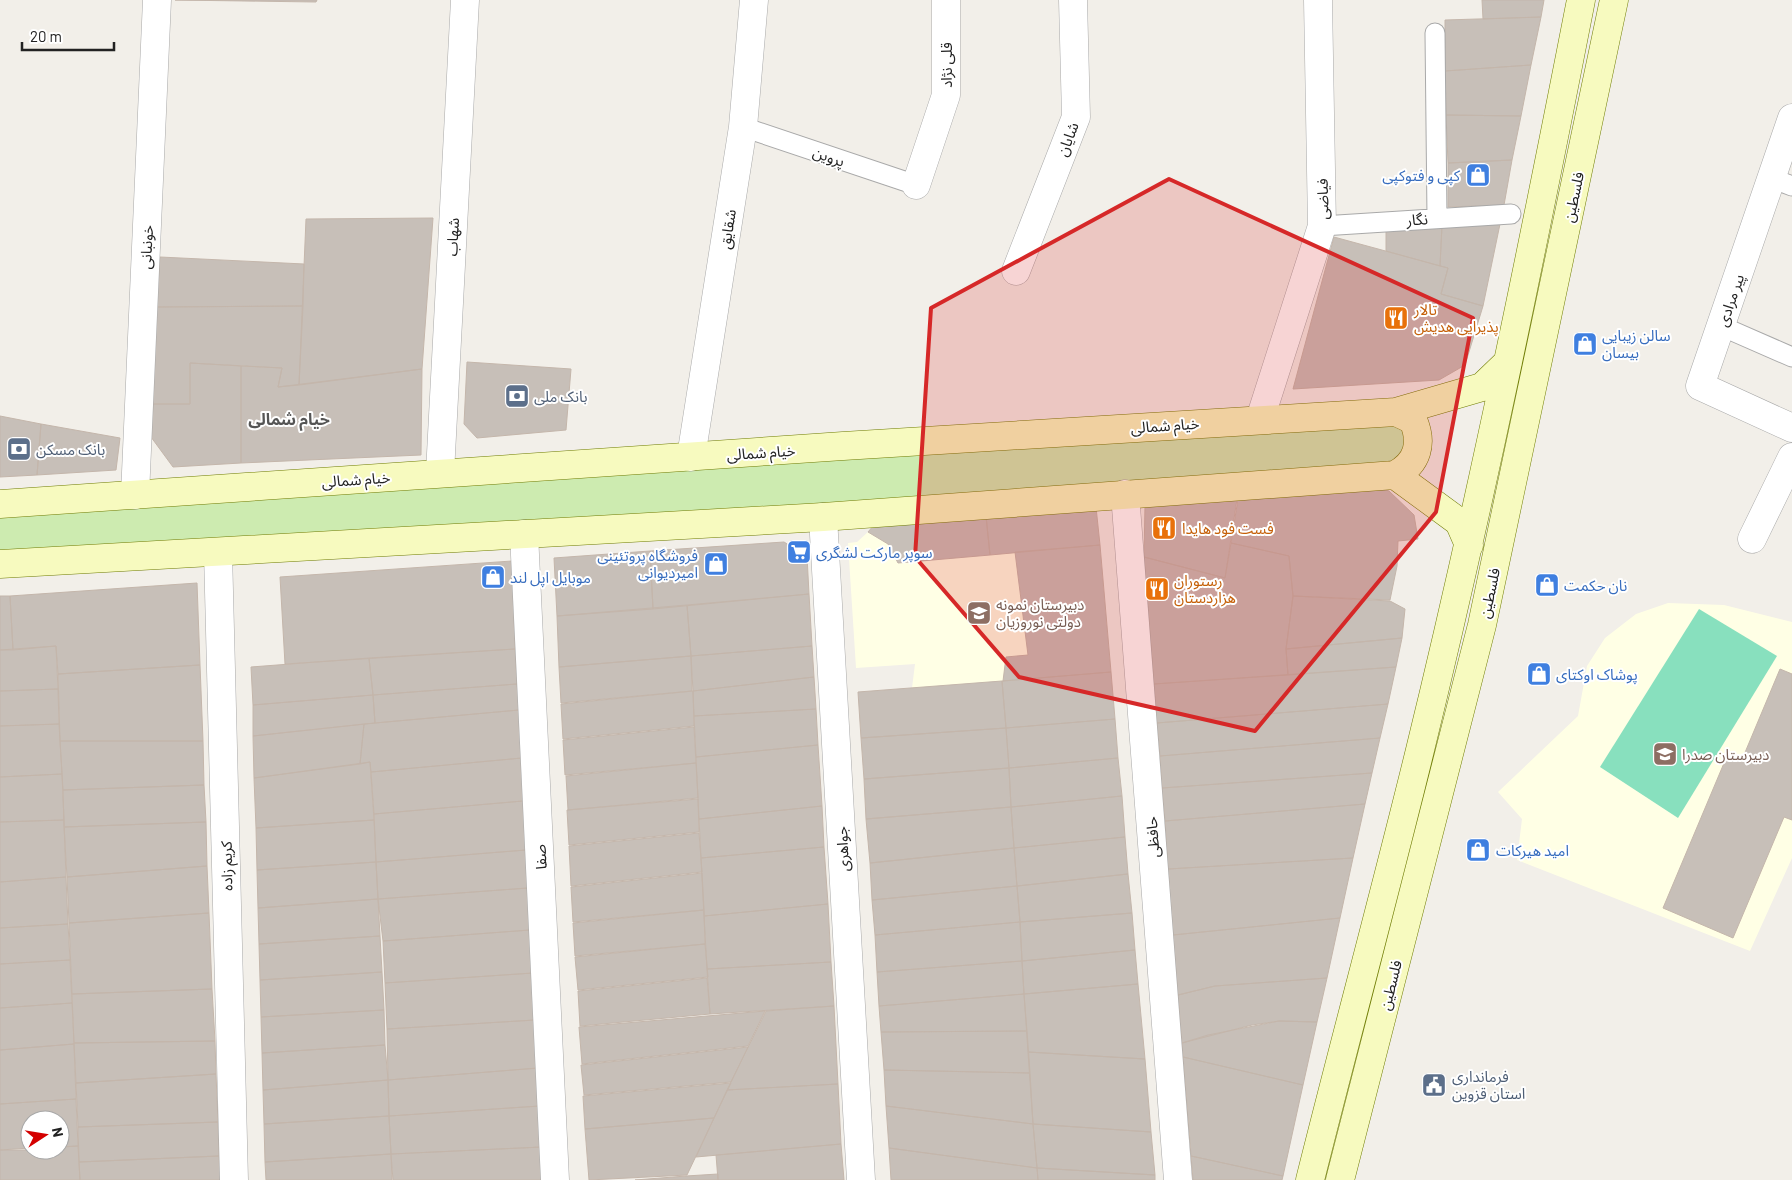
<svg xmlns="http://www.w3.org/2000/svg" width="1792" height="1180" font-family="Barlow,'Noto Sans Arabic',sans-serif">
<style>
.education{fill:#ffffe5}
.grass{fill:#cdebb0}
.pitch{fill:#88e0be}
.building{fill:#c7bfb8;stroke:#c4b6ab}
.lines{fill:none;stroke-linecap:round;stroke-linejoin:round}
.lane-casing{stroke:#a9a9a9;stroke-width:21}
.street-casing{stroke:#a9a9a9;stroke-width:29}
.secondary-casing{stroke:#707d05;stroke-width:29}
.lane{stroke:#fff;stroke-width:19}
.street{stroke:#fff;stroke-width:28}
.secondary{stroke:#f7fabf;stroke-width:28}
.marked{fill:#d62828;fill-opacity:0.2;stroke:#d62828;stroke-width:4;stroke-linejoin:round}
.labels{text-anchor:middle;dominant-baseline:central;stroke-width:4;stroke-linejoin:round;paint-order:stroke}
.street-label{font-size:15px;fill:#222;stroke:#fff}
.shop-label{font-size:15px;fill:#366cbe;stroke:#fff;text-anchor:start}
.food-label{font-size:15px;fill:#c56008;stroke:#fff;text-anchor:start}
.service-label{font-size:15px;fill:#4e5e75;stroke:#fff;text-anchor:start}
.education-label{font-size:15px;fill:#785e54;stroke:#fff;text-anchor:start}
.neighbourhood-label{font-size:16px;font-weight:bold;fill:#555;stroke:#fff}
</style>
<rect width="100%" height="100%" fill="#f2efe9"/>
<path class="education" d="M868 532 888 544 898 563 1100 545 1111 672 912 688 915 664 856 668 848 543 857 542Z
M1668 603 1724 605 1792 622V858L1750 951 1517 860 1522 819 1498 792 1578 716 1587 666 1605 638 1636 614Z"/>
<path class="grass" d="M1408 416 1412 462 0 564V504Z"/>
<path class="pitch" d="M1699 609 1777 656 1678 818 1600 767Z"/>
<path class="building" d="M175 0H317L316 2Z
M1482 0H1544L1541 17 1483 19Z
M1541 17 1531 65 1445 71V20Z
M1531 65 1521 116 1446 115 1445 71Z
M1446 115 1521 116 1512 160 1448 163Z
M1512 160 1504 205 1448 207V163Z
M433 218 422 369 299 385 306 219Z
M1500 224 1483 306 1441 294 1448 268 1440 266 1442 225Z
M1442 225 1440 266 1386 251V227Z
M1334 237 1448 268 1441 294 1483 306 1465 365 1439 380 1293 389Z
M160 257 304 264 303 306 156 307Z
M303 306 299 385 278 387 282 368 190 363V404H153L156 307Z
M467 362 571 369 566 430 477 438 464 424Z
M190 363 241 366V463L173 467 151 437 153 404H190Z
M241 366 282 368 278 387 422 369 421 455 241 463Z
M0 416 41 424 37 475 0 477Z
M41 424 120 438 116 470 37 475Z
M1377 488 1389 491 1414 515 1418 539 1398 541 1397 566 1390 600 1293 596 1289 556 1231 543 1238 499Z
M1237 499 1225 578 1144 557 1145 506Z
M1096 507 1100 545 990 555 986 516Z
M986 516 990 555 898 563 888 544 868 532 874 525Z
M784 542 807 556 809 594 653 609 650 551Z
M1231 543 1289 556 1293 596 1286 649 1288 675 1154 684 1144 557 1225 578Z
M1100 545 1111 672 1003 681 1006 657 1028 655 1015 552Z
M650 551 653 609 557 616 554 558Z
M512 561 515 649 285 664 280 577Z
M197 583 200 665 58 674 56 646 13 650 10 596Z
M809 594 812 646 691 656 687 605Z
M0 596H10L13 650H0Z
M1293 596 1390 601 1405 609 1402 638 1286 649Z
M687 605 691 656 559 667 557 616Z
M1402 638 1396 667 1288 675 1286 649Z
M56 646 58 689 0 691V650Z
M812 646 814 677 693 691 691 656Z
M515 649 517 684 373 695 369 658Z
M691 656 692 691 561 703 559 667Z
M369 658 373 695 253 705 251 667Z
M200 665 203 741H60L58 674Z
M1396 667 1388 704 1157 723 1154 684Z
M1780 669 1792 674V820L1784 817 1733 938 1663 908 1727 756 1741 762Z
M1111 672 1115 719 1006 728 1002 681Z
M814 677 816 709 694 716 693 691Z
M1002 681 1006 728 861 738 858 692Z
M517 684 519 710 375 723 373 695Z
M58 689 59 724 0 726V691Z
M693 691 694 726 563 739 561 704Z
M373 695 375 723 253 736V705Z
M1388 704 1380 738 1160 756 1157 723Z
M816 709 818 745 696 757 694 716Z
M519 710 522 758 371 772 370 762 360 764 364 724Z
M1115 719 1118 758 1009 768 1006 728Z
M59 724 62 774 0 777V726Z
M364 724 360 764 254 778 253 736Z
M694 727 696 763 565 775 563 740Z
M1006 728 1009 768 864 779 861 738Z
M1380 738 1372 773 1162 788 1160 756Z
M60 741H203L204 785 63 790Z
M818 745 822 806 699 819 696 757Z
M522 758 523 801 374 814 371 772Z
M1118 758 1122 796 1011 807 1009 768Z
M370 762 374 820 256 828 254 778Z
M696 763 698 798 568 810 566 776Z
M1009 768 1011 807 866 819 864 779Z
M1372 773 1365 804 1165 821 1162 788Z
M62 774 64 820 0 822V777Z
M204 785 206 822 64 827 63 790Z
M1122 796 1125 837 1014 848 1011 807Z
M698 799 699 832 569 845 567 810Z
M523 801 526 850 376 862 374 814Z
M1365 804 1353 858 1168 869 1165 821Z
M822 806 824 847 701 858 699 819Z
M1011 807 1014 848 870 863 866 819Z
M64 820 66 877 0 882V822Z
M374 820 376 862 257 870 256 828Z
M206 822 207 866 67 877 64 827Z
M699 833 702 872 571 886 569 846Z
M1125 837 1128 874 1017 886 1014 848Z
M824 847 828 904 704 916 701 858Z
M1014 848 1017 886 872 900 870 863Z
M526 850 528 888 378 899 376 862Z
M1353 858 1340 918 1173 935 1168 869Z
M376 862 378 899 258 908 257 870Z
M207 866 209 913 69 923 67 877Z
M702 873 704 910 573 922 571 887Z
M1128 874 1132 913 1020 922 1017 886Z
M66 877 68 924 0 928V882Z
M1017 886 1020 922 875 935 872 900Z
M528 888 530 930 383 941 378 899Z
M378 899 380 936 259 944 258 908Z
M828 904 831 962 707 969 704 916Z
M704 910 705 944 575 956 573 923Z
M209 913 212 989 72 994 69 923Z
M1132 913 1135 950 1022 961 1020 922Z
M1340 918 1327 978 1215 986 1178 995 1173 935Z
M1020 922 1022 961 877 972 875 935Z
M68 924 70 960 0 964V928Z
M530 930 533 973 385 983 383 941Z
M380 936 382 972 260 980 259 944Z
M705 944 708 977 578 990 575 957Z
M1135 950 1138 984 1024 994 1022 961Z
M70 960 72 1003 0 1008V964Z
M1022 961 1024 994 879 1006 877 972Z
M831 962 834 1006 710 1014 707 969Z
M382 972 384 1010 261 1017 260 980Z
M533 973 535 1020 387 1029 385 983Z
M707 978 710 1014 580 1026 578 991Z
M1327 978 1317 1022 1279 1021 1252 1025 1182 1043 1178 995 1215 986Z
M1138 984 1145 1059 1028 1052 1024 994Z
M212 989 215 1041 74 1043 72 994Z
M1024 994 1027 1031 881 1032 879 1006Z
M72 1003 74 1044 0 1050V1008Z
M834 1006 838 1084 727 1090 766 1011Z
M384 1010 385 1045 262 1053 261 1017Z
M765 1011 748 1046 582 1064 579 1027Z
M535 1020 538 1068 388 1080 387 1029Z
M1279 1021 1317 1022 1303 1085 1183 1057 1182 1043 1208 1035Z
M1027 1031 1030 1073 884 1070 881 1032Z
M215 1041 216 1074 76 1083 74 1043Z
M74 1044 76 1099 0 1104V1050Z
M385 1045 388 1080 263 1090 262 1053Z
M748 1047 731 1082 584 1095 581 1065Z
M1028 1052 1145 1059 1151 1132 1033 1124Z
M1183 1057 1303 1085 1283 1176 1191 1156Z
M538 1068 540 1106 389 1116 388 1080Z
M884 1070 1030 1073 1033 1124 886 1106Z
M216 1074 218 1122 78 1127 76 1083Z
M388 1080 389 1116 264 1124 263 1090Z
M731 1083 714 1118 585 1129 583 1096Z
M838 1084 841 1144 696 1157 727 1090Z
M76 1099 78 1146 60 1147V1120H30V1148L0 1150V1104Z
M540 1106 542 1147 391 1154 389 1116Z
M886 1106 1033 1124 1037 1168 889 1148Z
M389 1116 391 1154 265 1162 264 1124Z
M714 1118 687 1175 589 1180 585 1129Z
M218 1122 219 1156 79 1162 78 1127Z
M1033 1124 1151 1132 1155 1175 1037 1168Z
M841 1144 844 1180H718L716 1155Z
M78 1146 80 1180H0V1150H60V1147Z
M542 1147 544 1180H393L391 1154Z
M889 1148 1037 1168 1038 1180H891Z
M391 1154 392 1180H266L265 1162Z
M219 1156 220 1180H80L79 1162Z
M1191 1156 1283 1176 1282 1180H1193Z
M1037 1168 1155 1175V1180H1038Z
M718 1174V1180H635L686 1176Z"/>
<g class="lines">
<defs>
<path id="lane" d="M1435 33 1437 218
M743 127 916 185
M1771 178 1792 186
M1322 226 1511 214
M1721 326 1792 357"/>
<path id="street" d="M1792 118 1700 386 1792 428
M916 185 946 95V0
M1016 271 1076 117 1073 0
M1260 419 1322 226 1318 0
M691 457 743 127 754 0
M440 473 465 0
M1125 494 1178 1180
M135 495 157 0
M823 517 861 1180
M524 534 555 1180
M1752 539 1792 457
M218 552 234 1180"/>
<path id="secondary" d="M1395 475C1418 463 1423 443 1413 420L1396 412
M0 504 843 446 1396 412 1482 387 1508 362
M0 564 823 517 1395 475 1459 522 1469 545
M1310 1180C1346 1036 1385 893 1420 750 1481 501 1532 251 1581 0
M1340 1180 1482 625 1614 0"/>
</defs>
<use href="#lane" class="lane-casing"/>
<use href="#street" class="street-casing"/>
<use href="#secondary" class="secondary-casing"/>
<use href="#lane" class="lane"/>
<use href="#street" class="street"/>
<use href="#secondary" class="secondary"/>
</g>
<path class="marked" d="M1169 179 1473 318 1436 512 1255 731 1019 677 915 557 931 308Z"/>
<defs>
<symbol id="shop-square" viewBox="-11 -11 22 22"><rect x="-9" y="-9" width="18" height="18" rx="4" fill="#3f7fe0" stroke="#fff"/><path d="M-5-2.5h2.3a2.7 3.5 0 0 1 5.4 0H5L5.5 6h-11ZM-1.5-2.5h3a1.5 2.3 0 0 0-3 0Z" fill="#fff"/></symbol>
<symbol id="restaurant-square" viewBox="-11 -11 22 22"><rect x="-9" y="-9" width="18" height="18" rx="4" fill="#e8710a" stroke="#fff"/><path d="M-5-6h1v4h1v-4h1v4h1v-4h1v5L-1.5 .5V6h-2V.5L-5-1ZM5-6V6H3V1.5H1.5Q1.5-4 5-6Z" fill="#fff"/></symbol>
<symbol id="bank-square" viewBox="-11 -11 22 22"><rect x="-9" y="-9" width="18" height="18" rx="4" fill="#5c6f8a" stroke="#fff"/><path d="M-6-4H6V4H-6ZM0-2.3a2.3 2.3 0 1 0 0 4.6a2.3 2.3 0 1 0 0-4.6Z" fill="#fff"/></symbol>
<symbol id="supermarket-square" viewBox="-11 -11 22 22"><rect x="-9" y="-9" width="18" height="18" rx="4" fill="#3f7fe0" stroke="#fff"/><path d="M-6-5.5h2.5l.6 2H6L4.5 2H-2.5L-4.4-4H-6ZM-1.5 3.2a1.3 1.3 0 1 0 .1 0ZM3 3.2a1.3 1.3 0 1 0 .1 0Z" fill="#fff"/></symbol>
<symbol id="school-square" viewBox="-11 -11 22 22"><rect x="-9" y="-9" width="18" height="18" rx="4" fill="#8d6e63" stroke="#fff"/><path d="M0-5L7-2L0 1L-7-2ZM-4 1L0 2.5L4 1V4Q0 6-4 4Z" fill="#fff"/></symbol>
<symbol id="civic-square" viewBox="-11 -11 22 22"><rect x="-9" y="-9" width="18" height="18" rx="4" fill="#5c6f8a" stroke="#fff"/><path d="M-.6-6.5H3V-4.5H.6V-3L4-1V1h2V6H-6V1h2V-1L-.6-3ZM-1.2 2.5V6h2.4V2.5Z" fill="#fff"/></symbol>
</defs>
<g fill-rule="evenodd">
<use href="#shop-square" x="1464" y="161" width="28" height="28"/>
<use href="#restaurant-square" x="1382" y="304" width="28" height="28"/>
<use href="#shop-square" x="1571" y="330" width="28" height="28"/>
<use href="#bank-square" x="503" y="382" width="28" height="28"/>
<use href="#bank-square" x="5" y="435" width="28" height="28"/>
<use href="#restaurant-square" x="1150" y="514" width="28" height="28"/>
<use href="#supermarket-square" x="785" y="538" width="28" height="28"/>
<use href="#shop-square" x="702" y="550" width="28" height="28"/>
<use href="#shop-square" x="479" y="563" width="28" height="28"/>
<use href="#shop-square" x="1533" y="571" width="28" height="28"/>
<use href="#restaurant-square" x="1143" y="575" width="28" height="28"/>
<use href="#school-square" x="965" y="599" width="28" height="28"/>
<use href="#shop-square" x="1525" y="660" width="28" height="28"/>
<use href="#school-square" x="1651" y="740" width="28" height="28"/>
<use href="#shop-square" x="1464" y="836" width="28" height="28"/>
<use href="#civic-square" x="1420" y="1071" width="28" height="28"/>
</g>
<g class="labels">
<g class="street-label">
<text transform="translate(946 65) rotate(-90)">قلی نژاد</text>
<text transform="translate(1067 139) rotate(-69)">شایان</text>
<text transform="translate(829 156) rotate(19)">پروین</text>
<text transform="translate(1573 197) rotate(-78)">فلسطین</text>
<text transform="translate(1322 199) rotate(-91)">فیاضی</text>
<text transform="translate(1417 219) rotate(-4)">نگار</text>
<text transform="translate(727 229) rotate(-81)">شقایق</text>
<text transform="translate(452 237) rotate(-87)">شهاب</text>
<text transform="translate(146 247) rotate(-87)">خونبانی</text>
<text transform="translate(1730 300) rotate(-71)">پیر مرادی</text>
<text transform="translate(1165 425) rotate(-4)">خیام شمالی</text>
<text transform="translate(761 452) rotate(-4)">خیام شمالی</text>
<text transform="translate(356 479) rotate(-4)">خیام شمالی</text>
<text transform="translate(1489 593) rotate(-78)">فلسطین</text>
<text transform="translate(1152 837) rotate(-94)">حافظی</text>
<text transform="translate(842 849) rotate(-93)">جواهری</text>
<text transform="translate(540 857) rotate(-93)">صفا</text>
<text transform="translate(226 866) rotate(-91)">کریم زاده</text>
<text transform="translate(1390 985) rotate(-76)">فلسطین</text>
</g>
<g class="shop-label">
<text x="1460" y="175" text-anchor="end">کپی و فتوکپی</text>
<text x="1602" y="335">سالن زیبایی<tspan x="1602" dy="17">بیسان</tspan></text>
<text x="816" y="552">سوپر مارکت لشگری</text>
<text x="698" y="555" text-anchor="end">فروشگاه پروتئینی<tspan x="698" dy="17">امیردیوانی</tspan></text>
<text x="510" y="577">موبایل اپل لند</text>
<text x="1564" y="585">نان حکمت</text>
<text x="1556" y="674">پوشاک اوکتای</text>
<text x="1496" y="850">امید هیرکات</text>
</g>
<g class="food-label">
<text x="1414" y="309">تالار<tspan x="1414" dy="17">پذیرایی هدیش</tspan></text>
<text x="1182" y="528">فست فود هایدا</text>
<text x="1174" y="580">رستوران<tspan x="1174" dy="17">هزاردستان</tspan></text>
</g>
<g class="service-label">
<text x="534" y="396">بانک ملی</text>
<text x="36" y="449">بانک مسکن</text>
<text x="1452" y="1076">فرمانداری<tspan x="1452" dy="17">استان قزوین</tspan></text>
</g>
<g class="education-label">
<text x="996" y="604">دبیرستان نمونه<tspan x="996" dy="17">دولتی نوروزیان</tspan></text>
<text x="1682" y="754">دبیرستان صدرا</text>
</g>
<g class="neighbourhood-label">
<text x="289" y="418">خیام شمالی</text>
</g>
</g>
<g transform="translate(45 1135) rotate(78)"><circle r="24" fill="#ffffff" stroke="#a7a7a7"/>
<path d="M0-4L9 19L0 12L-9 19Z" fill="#d40000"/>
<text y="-8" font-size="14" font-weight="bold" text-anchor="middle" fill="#222222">N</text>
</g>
<path d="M22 42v8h92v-8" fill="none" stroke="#222222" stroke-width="2.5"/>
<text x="30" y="42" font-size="15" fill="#222222" stroke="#ffffff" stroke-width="4" paint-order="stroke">20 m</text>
</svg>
